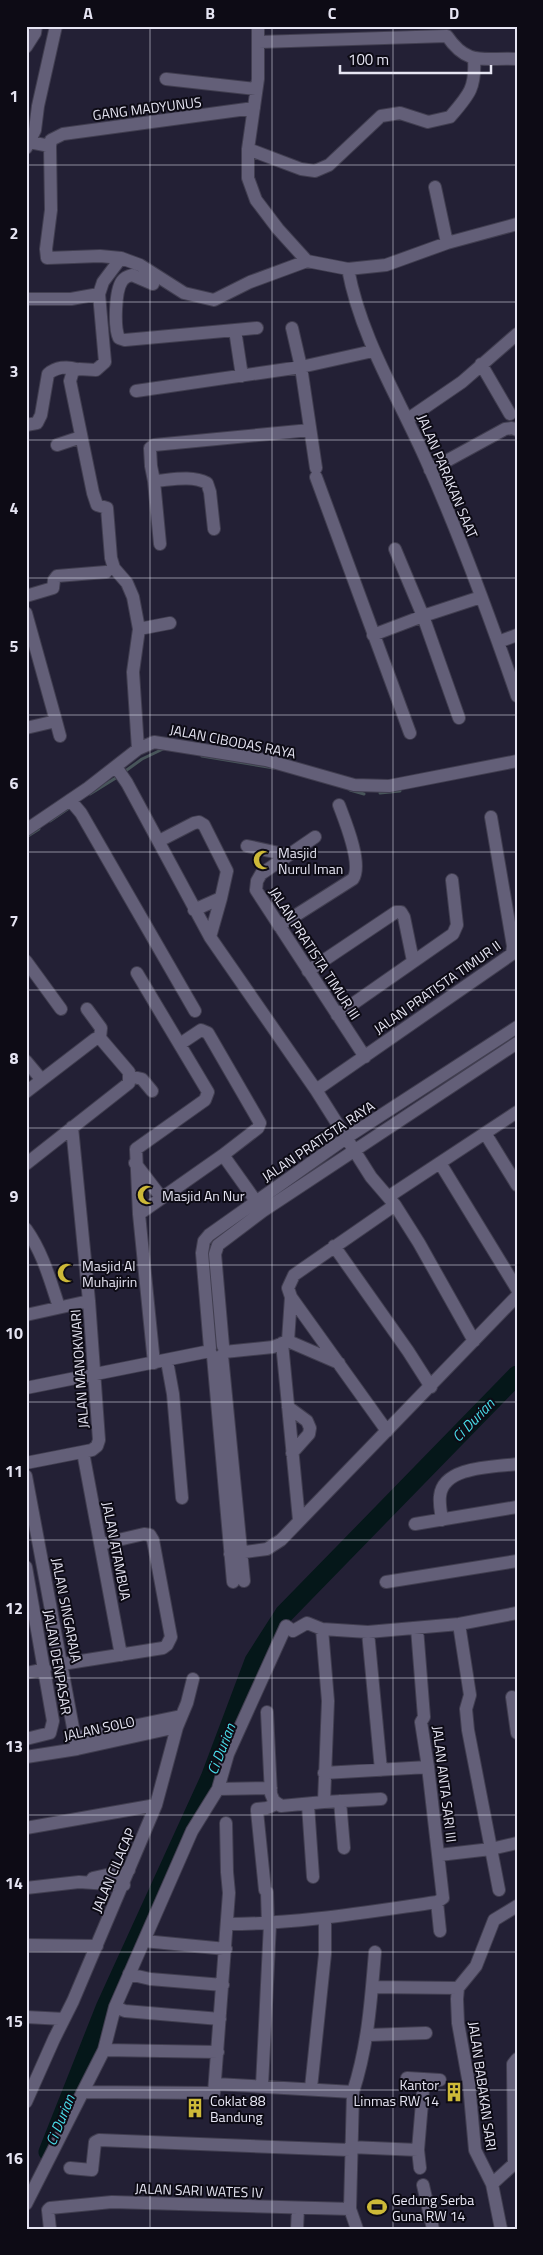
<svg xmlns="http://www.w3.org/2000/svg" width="543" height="2255" font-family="'Titillium Web',sans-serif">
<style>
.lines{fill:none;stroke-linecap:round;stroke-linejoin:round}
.stream{stroke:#48555a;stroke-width:3}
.river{stroke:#051719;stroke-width:19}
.minor-casing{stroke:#413e50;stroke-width:14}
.minor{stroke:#635f78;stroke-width:12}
.grid{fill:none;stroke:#e6e5f3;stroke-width:1;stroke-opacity:0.55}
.labels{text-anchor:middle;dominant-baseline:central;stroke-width:4;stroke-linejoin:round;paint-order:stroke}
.street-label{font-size:14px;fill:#e6e5f3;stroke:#0d0b15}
.poi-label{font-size:14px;fill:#e6e5f3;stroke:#0d0b15;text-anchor:start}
.water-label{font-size:15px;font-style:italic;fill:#48dce8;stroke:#0d0b15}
.neatline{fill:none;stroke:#e6e5f3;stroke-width:2}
.grid-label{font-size:16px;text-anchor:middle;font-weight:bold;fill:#e6e5f3}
</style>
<rect width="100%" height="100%" fill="#232035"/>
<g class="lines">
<path class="stream" d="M202 756 274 768
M124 772 142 759 163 749
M350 790 364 794
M380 793 400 791
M90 794 119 776
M50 821 69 808
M28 836 39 829"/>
<path class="river" d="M48 2152 105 2008 210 1778 254 1661 284 1614 517 1375"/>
<defs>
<path id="minor" d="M258 26V79L248 149V178L256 200 278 229 307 261 348 269 386 265 447 243 517 224
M259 42 447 36C468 67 484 57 517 59
M26 47 35 33 36 26
M166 79 256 89
M29 142 50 146 51 210 46 249 47 258 100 256 121 258 140 265 184 293 214 300 250 282 307 261
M50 146 51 140 63 134 254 108
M26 148 35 130 38 106 56 26
M248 149 301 169 315 171 329 165 381 116 400 113 428 122 450 117C469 95 476 88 474 58
M435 187 447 243
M121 258 103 282 99 294 105 362 96 370 79 369 73 371 70 381 93 493 97 505 107 508 111 558 114 568 127 583 133 597 139 629 133 672 138 749
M348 269C361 339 399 398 427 462 461 538 490 618 517 696
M153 284 132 275C128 276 124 278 122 281 115 291 114 328 119 338L125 340 235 330 242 376
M26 299H71L99 294
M292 328 301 367 316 468
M235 330 257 328
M481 364 510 414
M136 391 301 367 373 351
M408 419 462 382 517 334
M26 425 37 423 41 415 48 374C56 367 67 366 76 369
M57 445 81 437
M430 470 505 429 512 428 517 430
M316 477 410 733
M154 481 160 544
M214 529 210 492 207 483C191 475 171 480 154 481L151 466 150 448 154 445 310 430
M395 549 423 616 459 718
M26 596 53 588 54 580 57 576 106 572
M26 613 56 721 26 728
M139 629 170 623
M373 635 423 616 481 597
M498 642 517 635
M56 721 60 736
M116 767 127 783 210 937 316 1090 371 1177 395 1205 419 1243 474 1341
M70 800 81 813 195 1011
M26 830 88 788 138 749 154 742 266 760 354 785 389 786 517 761
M315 837 261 874 257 881 256 890 365 1057
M159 841 194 823 199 822 204 825 227 871 221 898
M247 846 288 855
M194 910 221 898 210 937
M279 926 353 879C363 864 345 821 339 805
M26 961 61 1009
M308 971 396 912H401L404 917 413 961
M137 973 208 1092 205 1100 136 1149 139 1214 154 1363
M87 1009 101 1028 100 1038
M337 1015 453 934 457 925 452 880
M26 1061 41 1079
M129 1076 142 1079 152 1091
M316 1090 512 954 513 946 491 817
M26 1092 95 1039 100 1038
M485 1133 517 1185
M223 1155 260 1207
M135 1163 161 1197
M440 1163 517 1289
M26 1164 129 1083V1072L100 1038
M388 1197 517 1112
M139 1214 223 1155 258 1128 260 1123 208 1033 201 1030 180 1044
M26 1229C43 1253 50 1280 59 1307
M334 1246 408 1351 431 1387
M26 1315 89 1301
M288 1341 291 1297
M282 1343 299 1520
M223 1346 215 1254 218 1245 263 1211 517 1043
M210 1348 202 1253 204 1241 209 1235 346 1138 517 1027
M224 1352 273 1347 288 1341 339 1363
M222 1355 244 1581
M213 1356 233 1582
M167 1361 173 1394 182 1498
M26 1388 210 1351
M288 1407 307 1421 310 1428 309 1434 292 1453
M387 1431 291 1297 288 1288 294 1275 395 1205
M83 1452 121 1655
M26 1463 92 1450 97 1446 99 1440 89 1301 72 1127
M26 1476 77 1749
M442 1520C441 1512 439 1504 440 1496 443 1466 494 1467 517 1464
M415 1524 517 1507
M230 1554 267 1549 281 1540 517 1296
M26 1567 53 1721 50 1733 26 1739
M386 1582 517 1561
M459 1624 470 1695 466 1709 468 1730 499 1890
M368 1632 381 1770
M62 1664 163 1648 167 1645 171 1637 153 1540 150 1535 144 1534 101 1544
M26 1673 45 1669
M512 1697 517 1733
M267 1712 271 1794 274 1801 281 1806 324 1802 328 1701 322 1629
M75 1738 181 1716
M26 1757 77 1749 177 1727
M324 1773 428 1767
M218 1789 271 1788
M340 1801 344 1848
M324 1802 381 1799
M308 1805 313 1877
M26 1828 156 1805
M439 1855 491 1849 517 1843
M93 1878 129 1870
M26 1888 79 1882 124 1885
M437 1902 440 1931
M228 1924C298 1924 367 1912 437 1902L443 1898 428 1767 421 1722 424 1717 417 1628
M268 1924 267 1892 265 1890 257 1811V1809L267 1808 276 1804
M144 1941 226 1949
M26 1945 97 1946
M129 1974 150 1979 223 1985
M372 1987 458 1988
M115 2007 125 2011 220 2019
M26 2017 64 2019
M368 2035 426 2033
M104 2050 218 2052
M407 2078 440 2080
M216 2084 353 2092 350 2209 357 2229
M262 2086 270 1924
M311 2088 325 1954V1918
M83 2092 214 2093 229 1893 227 1872 226 1823
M353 2092C368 2046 371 2000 375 1952
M26 2102 54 2039 73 2001 156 1805 177 1727 187 1703 193 1679
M350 2147 418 2150
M70 2168 92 2170 95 2142 99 2140 350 2150
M420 2168 418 2150 424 2079
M492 2184 514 2164 513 2064 517 2059
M423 2185 433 2229
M26 2204 104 2050 115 2007 192 1831 218 1789 228 1754 286 1626 293 1631 307 1623 322 1629 368 1632 459 1624 517 1613
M48 2210 50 2208 112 2202 350 2209
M48 2210 50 2229
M297 2229 298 2208
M501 2229 492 2184 475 2150 469 2084 458 2023 457 1999 458 1988 476 1966 494 1920 517 1906"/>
</defs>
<use href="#minor" class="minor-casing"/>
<use href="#minor" class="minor"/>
</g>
<path class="grid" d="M150 26V2229M272 26V2229M393 26V2229M26 165H517M26 302H517M26 440H517M26 578H517M26 715H517M26 852H517M26 990H517M26 1128H517M26 1265H517M26 1402H517M26 1540H517M26 1678H517M26 1815H517M26 1952H517M26 2090H517"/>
<defs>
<symbol id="mosque-bare" viewBox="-9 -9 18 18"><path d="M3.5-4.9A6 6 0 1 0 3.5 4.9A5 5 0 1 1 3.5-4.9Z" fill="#cdb938" stroke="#0d0b15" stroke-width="2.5" paint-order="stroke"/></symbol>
<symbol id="building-bare" viewBox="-9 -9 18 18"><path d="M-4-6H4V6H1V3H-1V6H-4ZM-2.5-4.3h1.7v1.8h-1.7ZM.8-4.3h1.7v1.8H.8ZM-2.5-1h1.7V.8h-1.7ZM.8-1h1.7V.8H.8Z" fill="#cdb938" stroke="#0d0b15" stroke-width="2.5" paint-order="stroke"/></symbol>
<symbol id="stadium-bare" viewBox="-9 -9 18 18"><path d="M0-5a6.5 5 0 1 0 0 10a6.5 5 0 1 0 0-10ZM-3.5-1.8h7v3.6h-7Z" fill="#cdb938" stroke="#0d0b15" stroke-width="2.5" paint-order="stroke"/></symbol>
</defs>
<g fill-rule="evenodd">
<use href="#mosque-bare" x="249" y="846" width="28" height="28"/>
<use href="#mosque-bare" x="133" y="1181" width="28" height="28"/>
<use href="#mosque-bare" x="53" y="1259" width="28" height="28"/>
<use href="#building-bare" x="440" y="2078" width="28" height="28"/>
<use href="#building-bare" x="181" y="2094" width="28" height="28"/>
<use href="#stadium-bare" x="363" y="2193" width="28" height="28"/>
</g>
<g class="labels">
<g class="street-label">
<text transform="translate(147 108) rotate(-7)">GANG MADYUNUS</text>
<text transform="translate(448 476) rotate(67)">JALAN PARAKAN SAAT</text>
<text transform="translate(233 741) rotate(11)">JALAN CIBODAS RAYA</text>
<text transform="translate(315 953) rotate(57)">JALAN PRATISTA TIMUR III</text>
<text transform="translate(437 987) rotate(-35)">JALAN PRATISTA TIMUR II</text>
<text transform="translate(318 1141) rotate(-34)">JALAN PRATISTA RAYA</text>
<text transform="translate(79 1369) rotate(-94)">JALAN MANOKWARI</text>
<text transform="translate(117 1551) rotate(79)">JALAN ATAMBUA</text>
<text transform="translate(67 1610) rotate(79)">JALAN SINGARAJA</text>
<text transform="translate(58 1662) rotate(80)">JALAN DENPASAR</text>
<text transform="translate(99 1728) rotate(-12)">JALAN SOLO</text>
<text transform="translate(445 1784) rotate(83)">JALAN ANTA SARI III</text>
<text transform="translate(113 1870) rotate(-67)">JALAN CILACAP</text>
<text transform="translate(483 2086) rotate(82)">JALAN BABAKAN SARI</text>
<text transform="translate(199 2190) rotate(2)">JALAN SARI WATES IV</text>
</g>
<g class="poi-label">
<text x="278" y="852">Masjid<tspan x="278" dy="16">Nurul Iman</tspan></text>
<text x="162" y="1195">Masjid An Nur</text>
<text x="82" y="1265">Masjid Al<tspan x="82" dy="16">Muhajirin</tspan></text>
<text x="439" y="2084" text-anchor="end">Kantor<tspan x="439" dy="16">Linmas RW 14</tspan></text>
<text x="210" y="2100">Coklat 88<tspan x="210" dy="16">Bandung</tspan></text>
<text x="392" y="2199">Gedung Serba<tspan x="392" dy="16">Guna RW 14</tspan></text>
</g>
<g class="water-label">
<text transform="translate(473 1420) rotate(-46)">Ci Durian</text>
<text transform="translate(221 1749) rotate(-69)">Ci Durian</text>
<text transform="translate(60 2120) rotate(-68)">Ci Durian</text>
</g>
</g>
<rect width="543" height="2255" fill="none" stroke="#0d0b15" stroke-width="55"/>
<path d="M340 65v8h151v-8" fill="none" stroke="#e6e5f3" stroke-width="2.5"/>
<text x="348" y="65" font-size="15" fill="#e6e5f3" stroke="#0d0b15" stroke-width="4" paint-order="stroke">100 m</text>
<rect x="28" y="28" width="488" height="2200" class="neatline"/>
<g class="grid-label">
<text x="88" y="19">A</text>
<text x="210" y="19">B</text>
<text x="332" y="19">C</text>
<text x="454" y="19">D</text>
<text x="14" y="102">1</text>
<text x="14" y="239">2</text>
<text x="14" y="377">3</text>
<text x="14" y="514">4</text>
<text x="14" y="652">5</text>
<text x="14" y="789">6</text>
<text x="14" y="927">7</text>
<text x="14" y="1064">8</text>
<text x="14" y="1202">9</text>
<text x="14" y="1339">10</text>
<text x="14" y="1477">11</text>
<text x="14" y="1614">12</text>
<text x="14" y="1752">13</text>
<text x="14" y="1889">14</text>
<text x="14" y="2027">15</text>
<text x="14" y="2164">16</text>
</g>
</svg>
